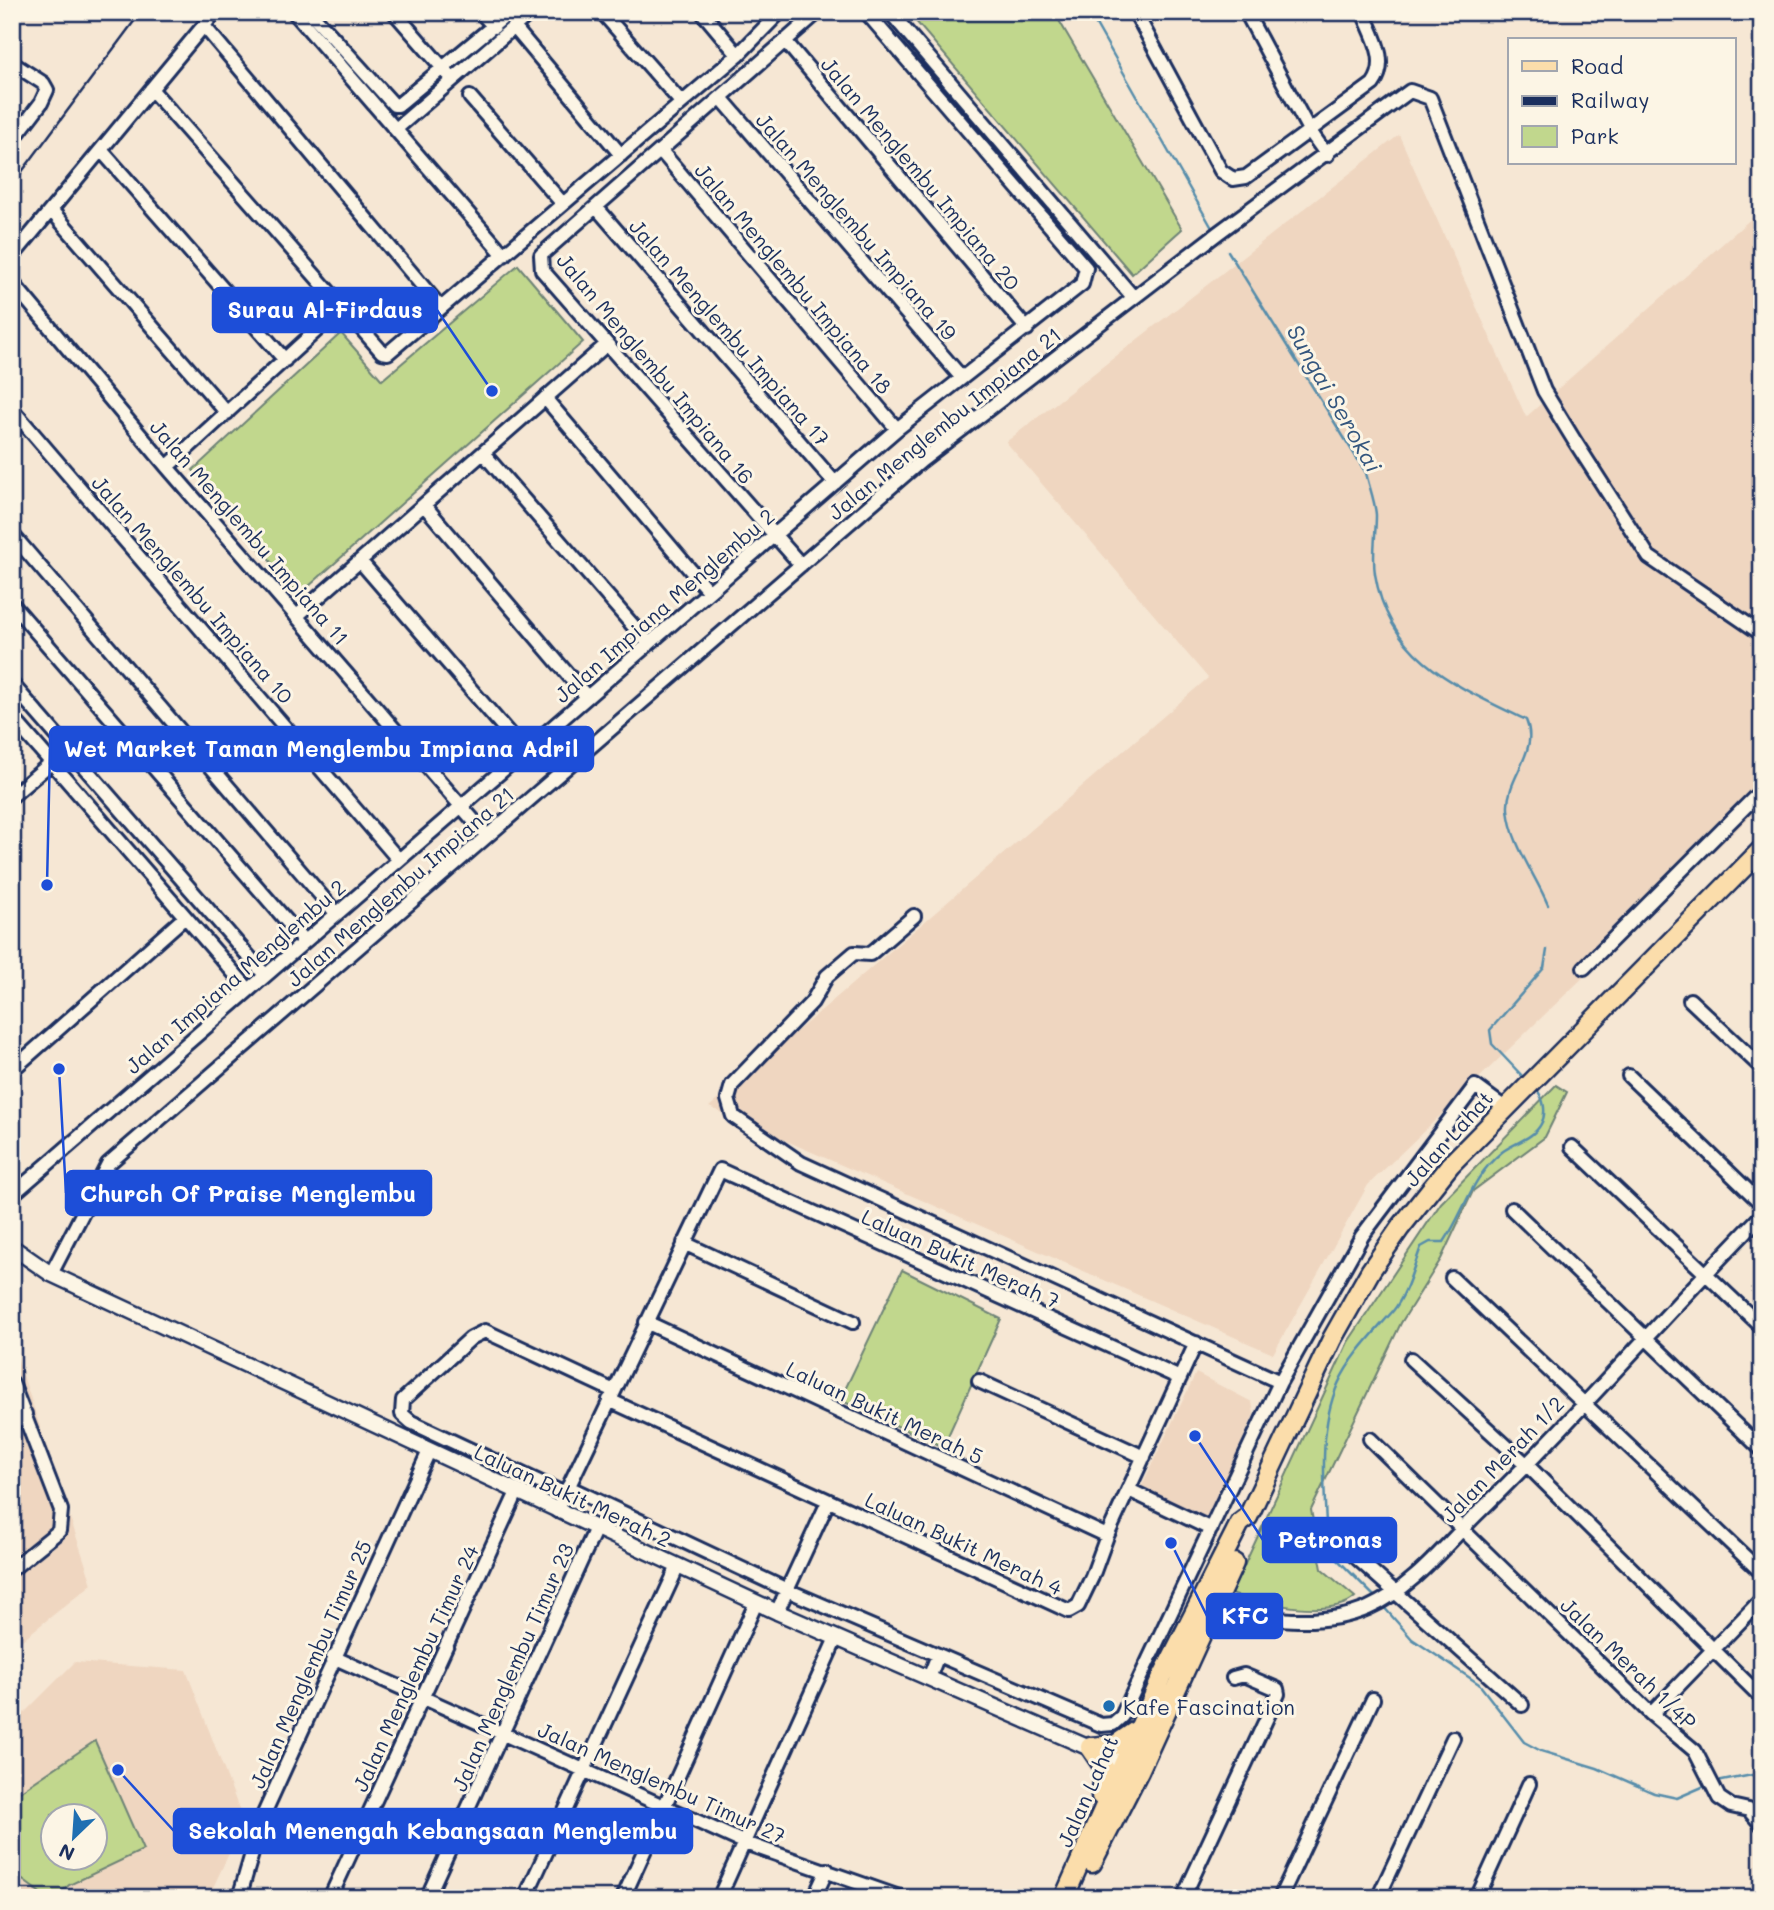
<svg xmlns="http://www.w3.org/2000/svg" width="1774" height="1910" font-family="Mali,sans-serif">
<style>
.built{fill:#efd6c0;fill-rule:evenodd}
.green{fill:#c1d78d;stroke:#6e8376;stroke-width:2;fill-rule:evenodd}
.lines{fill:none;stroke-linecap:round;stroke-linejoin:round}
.stream{stroke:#578dab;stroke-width:2.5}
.minor-casing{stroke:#1b2f5e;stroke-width:18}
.tertiary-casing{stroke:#1b2f5e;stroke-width:19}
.primary-casing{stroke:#1b2f5e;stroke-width:23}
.minor{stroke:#fcf5e5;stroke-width:12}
.tertiary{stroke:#fcf5e5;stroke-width:14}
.primary{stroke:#fbddab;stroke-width:18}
.rail{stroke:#1b2f5e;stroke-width:2.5}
.poi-dot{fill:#1f6fb2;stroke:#fcf5e5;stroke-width:2.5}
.labels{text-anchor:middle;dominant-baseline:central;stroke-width:6;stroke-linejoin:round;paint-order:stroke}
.street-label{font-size:21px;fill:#1b2f5e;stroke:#fcf5e5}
.poi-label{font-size:21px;fill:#1b2f5e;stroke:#fcf5e5;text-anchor:start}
.water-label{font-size:23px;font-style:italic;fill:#34567e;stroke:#fcf5e5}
.leader{fill:none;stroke:#1d4ed8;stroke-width:2.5}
.callout-dot{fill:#1d4ed8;stroke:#fcf5e5;stroke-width:2.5}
.callout{fill:#1d4ed8;stroke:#1d4ed8;stroke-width:2.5}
.callout-label{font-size:23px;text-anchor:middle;font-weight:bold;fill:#fff}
</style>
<rect width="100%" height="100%" fill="#f6e7d4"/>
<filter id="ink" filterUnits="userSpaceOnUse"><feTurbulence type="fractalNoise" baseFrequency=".0143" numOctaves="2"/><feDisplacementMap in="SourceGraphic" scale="14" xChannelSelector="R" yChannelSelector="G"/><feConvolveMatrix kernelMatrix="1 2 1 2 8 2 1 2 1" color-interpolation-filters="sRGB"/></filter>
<g filter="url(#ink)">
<path class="built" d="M1399 135 1526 417 1762 209V805L1368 1185 1273 1354 709 1107 1208 678 1006 442Z
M12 1342 92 1584 12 1648Z
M1196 1373 1252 1402 1254 1414 1208 1518 1141 1487Z
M75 1662 186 1670 244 1822 208 1898H12V1725ZM52 1815H94V1857H52Z"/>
<path class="green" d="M908 12H1054L1182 229 1132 274Z
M518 265 583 342 299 595 193 470 341 333 382 380Z
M1556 1085 1567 1092 1545 1137 1473 1191 1441 1259 1401 1323 1311 1510 1322 1569 1355 1597C1332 1619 1259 1603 1231 1594L1348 1342 1441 1203Z
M902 1270 1001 1319 943 1447 840 1400Z
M95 1741 143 1850 69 1885 55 1898H47L12 1872V1797ZM94 1815V1857H52V1815Z"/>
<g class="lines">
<path class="stream" d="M1089 12 1212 228
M1228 251 1366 473C1369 486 1375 501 1376 515 1376 534 1372 554 1375 574 1389 659 1456 686 1526 720 1540 752 1506 777 1508 809 1511 844 1535 874 1548 905
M1526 1080 1492 1044 1490 1030 1544 968 1547 950
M1376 1598 1327 1549C1326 1497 1316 1434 1338 1384 1350 1357 1374 1333 1393 1311 1407 1294 1413 1268 1421 1247L1430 1242H1444C1465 1211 1471 1177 1502 1152 1514 1143 1534 1138 1541 1124 1547 1113 1544 1098 1536 1089
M1382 1605 1412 1639 1479 1684 1524 1742 1541 1751 1597 1768 1654 1793 1677 1798 1707 1785
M1717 1782 1762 1773"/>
<defs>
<path id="minor" d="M294 12 504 255
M310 12 394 105H398L510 12
M394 12 448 74
M481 12 494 27
M602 12 681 102
M702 12 738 55
M890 12 1133 297
M1135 12 1221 171 1233 179 1246 177 1373 84C1390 61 1372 35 1363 12
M1246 12 1309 130 1327 155
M204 26 441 308
M514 27 621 155
M786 42 1027 329
M12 63 43 83 47 90 41 103 12 141
M151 89 382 352 388 353 738 55 780 12
M470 97 563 204
M722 99 962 378
M396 129 531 12
M101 150 285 360
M661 151 897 429
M596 207 835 483
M51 210 227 413
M12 257 215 12
M12 282 167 467 487 836
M545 398 709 592
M12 409 398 859
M483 453 649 644
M167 467 342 307
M424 505 587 697
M12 534 336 913
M360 561 524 751
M801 565 542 270 541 255 818 12
M12 604 304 941
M297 616 607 344
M12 684 265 975
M12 717 248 989
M12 796 52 762
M914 916 870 954 854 953 827 976 812 1002 732 1085 728 1099 733 1116 801 1163 1280 1382
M1584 968 1762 790
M1690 1000 1762 1068
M12 1070 185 917
M1629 1076 1762 1204
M1572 1147 1762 1327
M12 1195 897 429 1082 284 1086 268 866 12
M1512 1209 1762 1450
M684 1243 853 1322
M51 1274 108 1164 921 461 1218 233 1410 91 1430 98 1544 391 1574 440 1649 557 1762 634
M1452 1278 1762 1573
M646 1322 1107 1536
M1411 1359 1527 1465 1762 1698
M979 1381 1144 1457
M12 1383 61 1510 59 1531 12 1569
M609 1400 1069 1611 1078 1606 1092 1577 1107 1536 1196 1343
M12 1424 25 1414
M1370 1439 1651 1714 1695 1751 1719 1798 1731 1806 1749 1810 1762 1825
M568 1487 787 1590 1101 1725 1113 1724 1122 1716 1280 1382 1362 1236 1475 1086 1505 1108
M1129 1490 1211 1529
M565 1494 411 1422 402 1414 403 1400 471 1338 485 1331 614 1391
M557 1511 720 1170 1180 1378
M1349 1551 1522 1705
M1217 1604C1259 1622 1325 1627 1368 1608 1411 1589 1443 1548 1476 1515 1575 1419 1665 1314 1762 1215
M777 1612 828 1502
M333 1657 745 1843 902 1898
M929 1678 938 1655
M1651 1714 1762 1599
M239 1898 263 1816 429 1451
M330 1898 517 1492
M427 1898 596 1528
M525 1898 678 1566
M623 1898 756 1603
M719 1898 836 1638
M814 1898 827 1870
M1183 1898 1278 1694 1277 1689 1244 1675 1233 1678
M1280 1898 1373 1699
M1378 1898 1453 1738
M1477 1898 1529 1784"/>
<path id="tertiary" d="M12 1247 51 1274 777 1612 1124 1763"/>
<path id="primary" d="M1090 1747 1105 1769 1101 1796
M1090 1747 1115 1745 1137 1730
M1092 1863 1139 1771 1234 1563
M1064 1898 1162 1677 1240 1523 1248 1517 1332 1339 1371 1270 1400 1228 1450 1165 1762 849"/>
</defs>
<use href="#minor" class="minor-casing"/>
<use href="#tertiary" class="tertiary-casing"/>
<use href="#primary" class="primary-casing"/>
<use href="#minor" class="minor"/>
<use href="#tertiary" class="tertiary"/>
<use href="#primary" class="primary"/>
<path class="rail" d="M12 185 141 12"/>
</g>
</g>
<circle class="poi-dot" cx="1109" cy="1706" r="7"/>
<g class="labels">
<g class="street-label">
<text transform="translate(921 173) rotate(50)">Jalan Menglembu Impiana 20</text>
<text transform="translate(857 226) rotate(49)">Jalan Menglembu Impiana 19</text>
<text transform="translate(794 278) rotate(50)">Jalan Menglembu Impiana 18</text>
<text transform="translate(730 332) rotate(49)">Jalan Menglembu Impiana 17</text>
<text transform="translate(656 368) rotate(50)">Jalan Menglembu Impiana 16</text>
<text transform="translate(944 423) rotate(-39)">Jalan Menglembu Impiana 21</text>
<text transform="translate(250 532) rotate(49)">Jalan Menglembu Impiana 11</text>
<text transform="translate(193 589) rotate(49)">Jalan Menglembu Impiana 10</text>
<text transform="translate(664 605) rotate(-41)">Jalan Impiana Menglembu 2</text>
<text transform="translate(400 886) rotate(-41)">Jalan Menglembu Impiana 21</text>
<text transform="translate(235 976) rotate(-41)">Jalan Impiana Menglembu 2</text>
<text transform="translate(1448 1138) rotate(-48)">Jalan Lahat</text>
<text transform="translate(961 1258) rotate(24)">Laluan Bukit Merah 7</text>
<text transform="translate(885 1412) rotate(25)">Laluan Bukit Merah 5</text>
<text transform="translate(1502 1459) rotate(-46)">Jalan Merah 1/2</text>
<text transform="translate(573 1495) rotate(25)">Laluan Bukit Merah 2</text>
<text transform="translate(964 1543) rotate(25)">Laluan Bukit Merah 4</text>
<text transform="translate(1629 1663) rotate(44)">Jalan Merah 1/4P</text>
<text transform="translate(310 1664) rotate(-66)">Jalan Menglembu Timur 25</text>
<text transform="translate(512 1667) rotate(-66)">Jalan Menglembu Timur 23</text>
<text transform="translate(415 1668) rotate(-65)">Jalan Menglembu Timur 24</text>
<text transform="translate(662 1782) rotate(24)">Jalan Menglembu Timur 27</text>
<text transform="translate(1087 1791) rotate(-66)">Jalan Lahat</text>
</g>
<g class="poi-label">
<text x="1123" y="1706">Kafe Fascination</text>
</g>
<g class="water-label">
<text transform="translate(1335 398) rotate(60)">Sungai Serokai</text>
</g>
</g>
<path class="leader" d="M492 391L437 310M47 885L50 749M59 1069L66 1193M1195 1436L1263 1540M1171 1543L1207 1616M118 1770L174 1831"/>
<g class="callout-dot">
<circle cx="492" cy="391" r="7"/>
<circle cx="47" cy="885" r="7"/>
<circle cx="59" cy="1069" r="7"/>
<circle cx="1195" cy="1436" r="7"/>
<circle cx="1171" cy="1543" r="7"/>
<circle cx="118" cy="1770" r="7"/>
</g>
<g class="callout">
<rect x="213" y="288" width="224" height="44" rx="7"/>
<rect x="50" y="727" width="543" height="44" rx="7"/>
<rect x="66" y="1171" width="365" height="44" rx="7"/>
<rect x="1263" y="1518" width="133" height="44" rx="7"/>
<rect x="1207" y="1594" width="75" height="44" rx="7"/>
<rect x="174" y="1809" width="518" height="44" rx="7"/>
</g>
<g class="callout-label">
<text x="325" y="318">Surau Al-Firdaus</text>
<text x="321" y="757">Wet Market Taman Menglembu Impiana Adril</text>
<text x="248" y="1202">Church Of Praise Menglembu</text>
<text x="1330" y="1548">Petronas</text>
<text x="1245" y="1624">KFC</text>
<text x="433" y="1839">Sekolah Menengah Kebangsaan Menglembu</text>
</g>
<rect width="1774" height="1910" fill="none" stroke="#fcf5e5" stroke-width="42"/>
<rect x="21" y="21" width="1732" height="1868" fill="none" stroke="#1b2f5e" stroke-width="2.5" filter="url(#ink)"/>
<rect x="1508" y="38" width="228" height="126" fill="#fcf5e5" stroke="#a2a6af" stroke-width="2"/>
<rect x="1522" y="61" width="35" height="10" fill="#fbddab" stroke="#a2a6af" stroke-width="2"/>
<text x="1571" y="74" font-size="21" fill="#1b2f5e">Road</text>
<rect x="1522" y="96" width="35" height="10" fill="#1b2f5e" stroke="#a2a6af" stroke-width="2"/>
<text x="1571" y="108" font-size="21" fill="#1b2f5e">Railway</text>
<rect x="1522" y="126" width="35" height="21" fill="#c1d78d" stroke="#a2a6af" stroke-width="2"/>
<text x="1571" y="144" font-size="21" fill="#1b2f5e">Park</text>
<g transform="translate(74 1837) rotate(205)"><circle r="33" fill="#fcf5e5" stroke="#a2a6af" stroke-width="2"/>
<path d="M0-5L12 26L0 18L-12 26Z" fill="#1f6fb2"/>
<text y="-10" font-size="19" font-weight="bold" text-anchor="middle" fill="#1b2f5e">N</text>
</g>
</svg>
